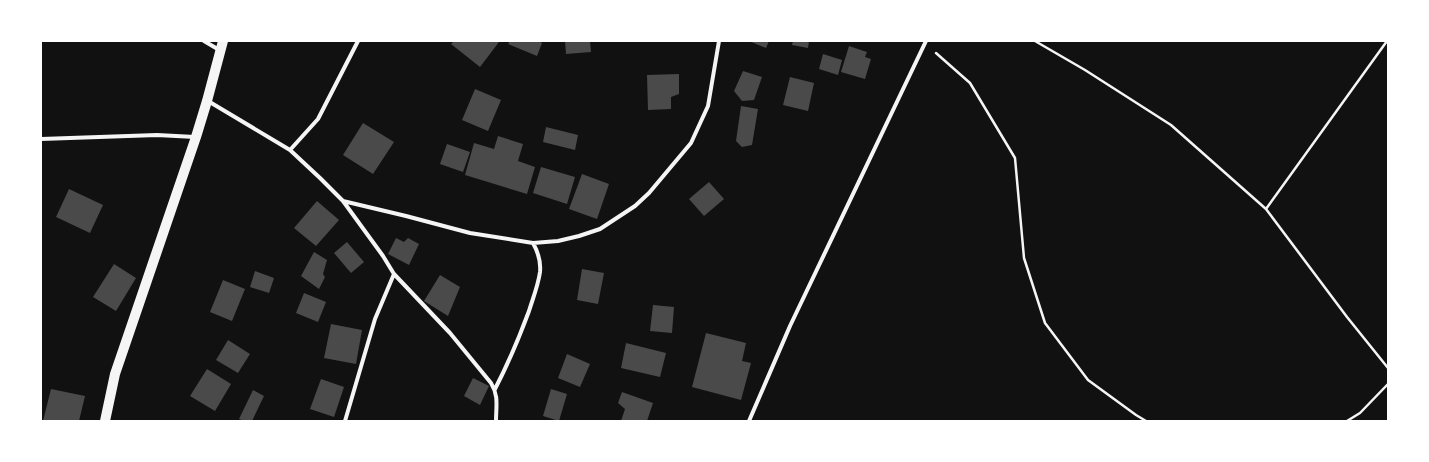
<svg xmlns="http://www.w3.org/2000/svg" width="1429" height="462" font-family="Inter,sans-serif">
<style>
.building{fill:#4a4a4a}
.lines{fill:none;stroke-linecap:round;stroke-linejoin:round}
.path{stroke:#f5f5f5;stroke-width:2.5}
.minor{stroke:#f5f5f5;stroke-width:4}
.primary{stroke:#f5f5f5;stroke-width:10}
</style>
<rect width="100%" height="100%" fill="#111"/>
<path class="building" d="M454 41H498L499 42 480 67 451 44Z
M510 41H539L542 43 537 56 508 44Z
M565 41H590L591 52 566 54Z
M749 41H769L766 48Z
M793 41H809L808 48 792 45Z
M849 46 867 52 865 57 871 59 865 79 841 72Z
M823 54 842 60 838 75 819 69Z
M743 71 762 77 754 100 742 101 734 91Z
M679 74V94L671 97V109L648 110 647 75Z
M790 77 814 83 808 111 783 105Z
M475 89 501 100 488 131 462 120Z
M741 106 758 109 752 145 742 147 736 141Z
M363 123 394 142 373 174 343 155Z
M546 127 578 135 575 150 543 142Z
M498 136 523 144 518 161 535 167 527 194 465 175 474 143 494 149Z
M447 144 470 152 463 172 440 164Z
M541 167 575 177 567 204 533 193Z
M582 174 609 184 597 219 569 209Z
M709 182 724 199 704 216 689 199Z
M69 189 103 205 90 233 56 217Z
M317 201 339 220 316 246 294 228Z
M396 238 404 242 408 238 419 244 409 265 388 254Z
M347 242 364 262 351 273 334 253Z
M314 252 327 260 323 274 325 277 319 289 301 276Z
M114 264 136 278 116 311 93 297Z
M582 269 604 273 598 304 577 300Z
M255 271 274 278 269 293 250 287Z
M440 275 460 287 448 316 424 301Z
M223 280 245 289 232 321 210 312Z
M304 293 326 302 318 322 296 313Z
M653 305 674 307 672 333 650 331Z
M331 324 362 330 356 364 324 358Z
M706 333 746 343 742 361 751 363 741 400 692 387Z
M228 340 250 354 238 373 216 360Z
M626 343 666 353 660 377 621 368Z
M567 354 590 364 580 387 558 378Z
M207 369 231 384 215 411 190 396Z
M473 378 489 386 480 405 464 396Z
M321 379 344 387 334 417 310 409Z
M51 389 85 396 79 421H43Z
M551 389 567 394 559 421 543 416Z
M253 390 264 396 252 421H244L239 419Z
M622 392 653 403 647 421H621L625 409 618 403Z"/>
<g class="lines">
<path class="path" d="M1035 41 1085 70 1171 125 1266 209 1347 317 1388 368
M936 53 970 83 1015 158 1024 258 1045 323 1088 380 1136 415 1146 421
M1266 209 1387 41
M1347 421 1360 413 1388 384"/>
<path class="minor" d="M204 41 221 51
M208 101 290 150 320 178 343 201 383 256 394 274 450 333 491 383C499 396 496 406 496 421
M41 139 157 135 195 137
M290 150 318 119 358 41
M343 201 406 216 470 233 533 243 558 241 579 236 600 229 635 206 649 193 691 143 708 106 719 41
M495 389C508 364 519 338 529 311 533 298 538 286 540 272 541 262 538 252 533 243
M345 421 375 319 394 274
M749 421 790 326 926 41"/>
<path class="primary" d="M105 421 115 374 196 137 207 101 223 41"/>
</g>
<rect width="1429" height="462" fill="none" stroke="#ffffff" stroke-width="84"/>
</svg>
